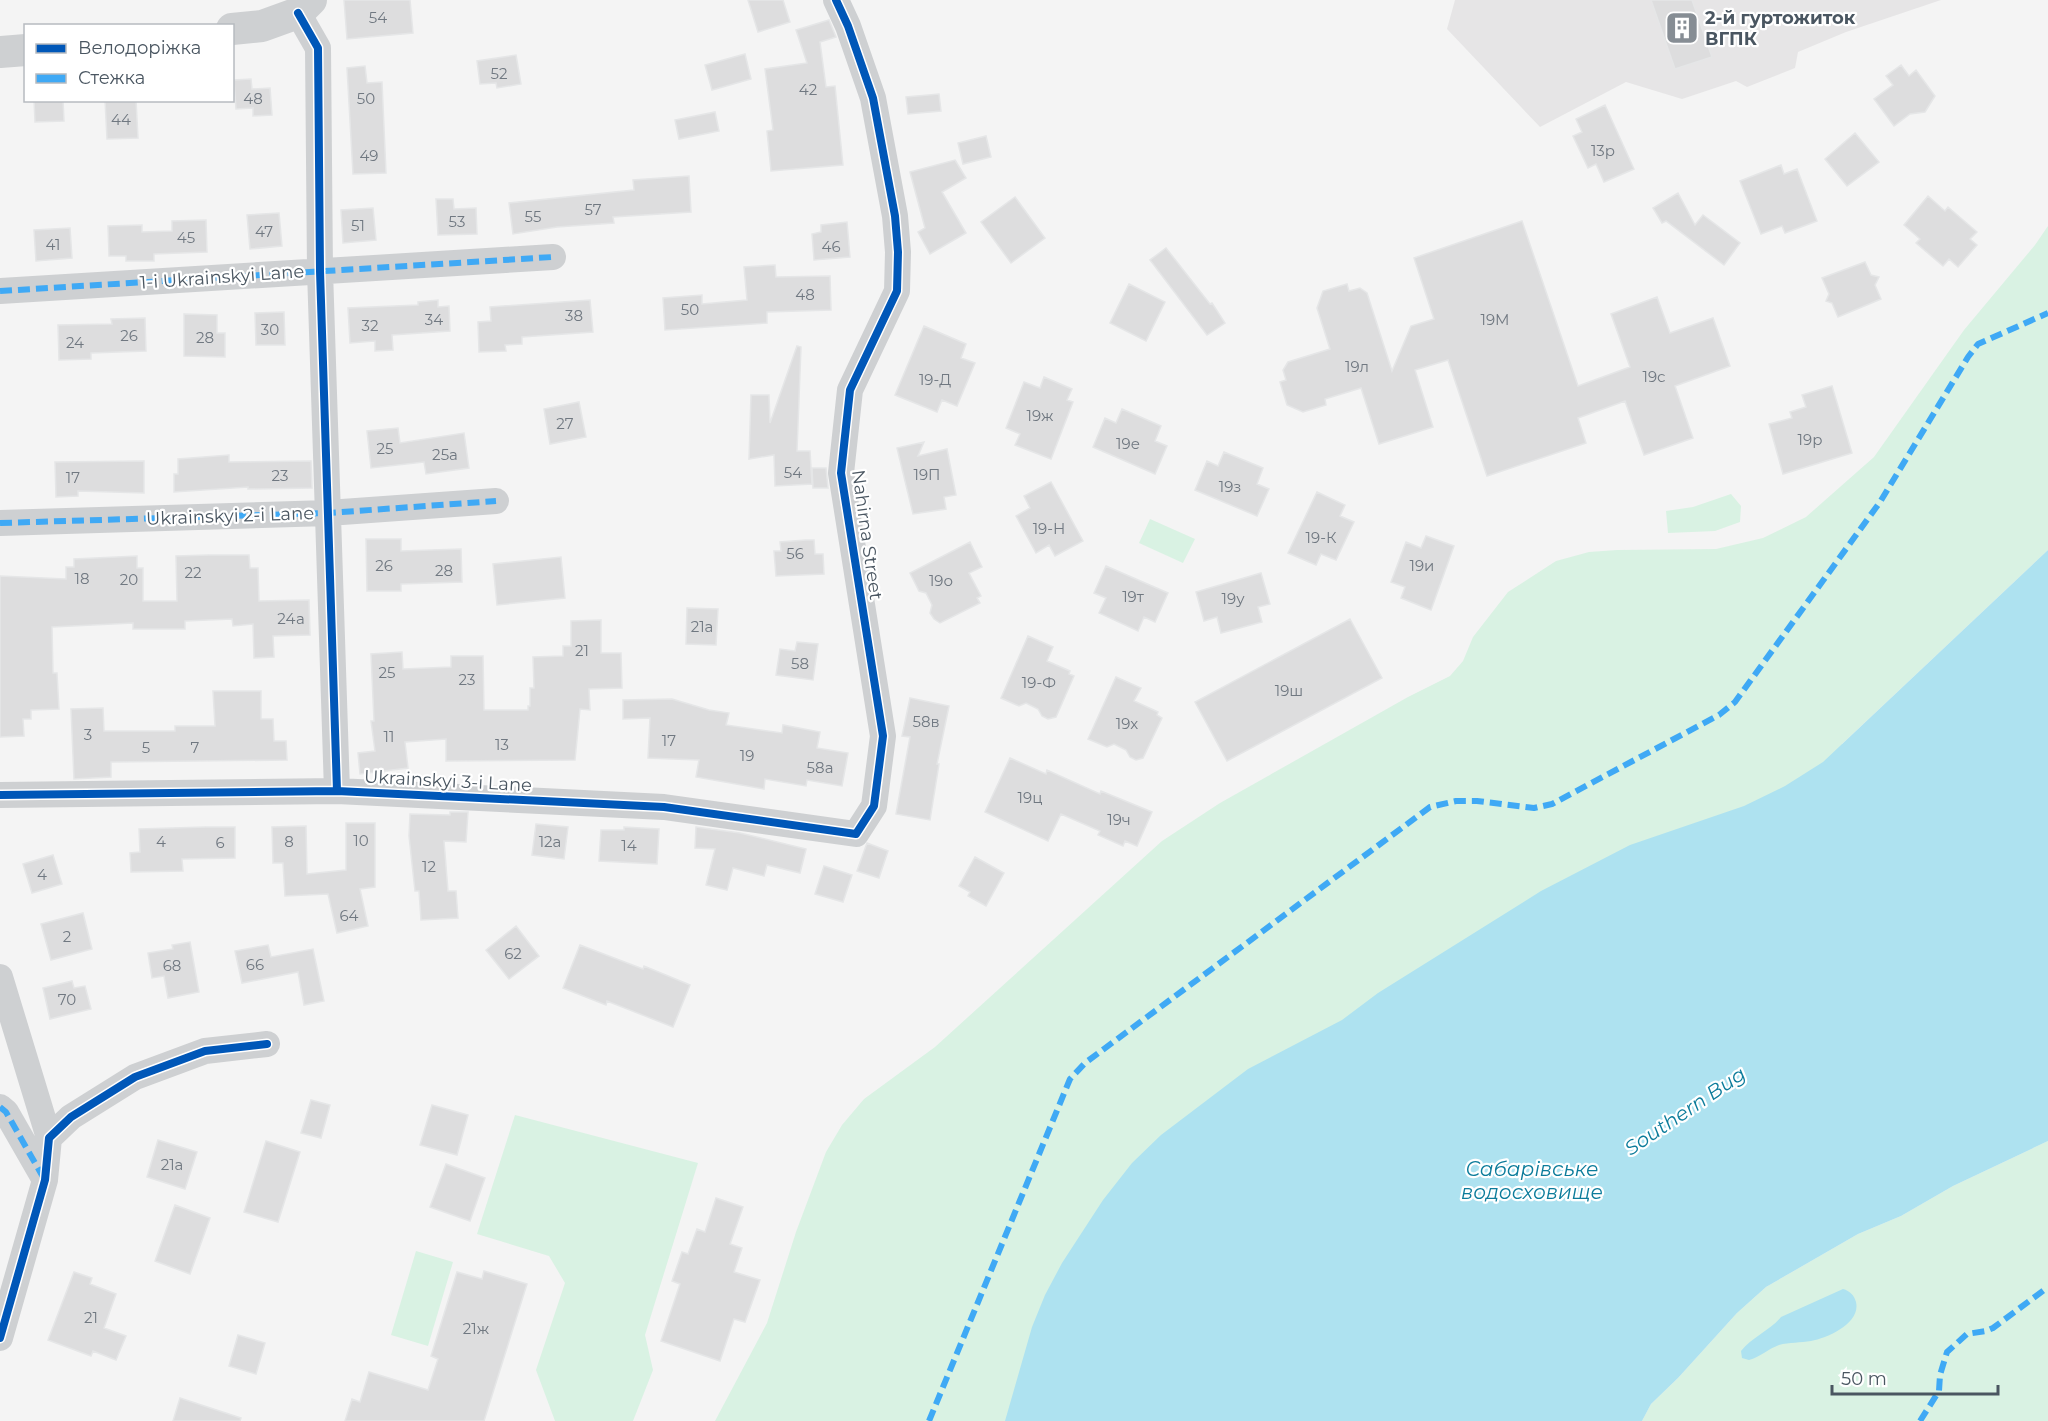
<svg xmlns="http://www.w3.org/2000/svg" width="2048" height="1421" font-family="Montserrat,sans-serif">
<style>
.education{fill:#e6e5e6}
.green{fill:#d9f2e3}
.water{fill:#aee2f0}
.building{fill:#ddddde;stroke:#e5e6e7;stroke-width:1.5}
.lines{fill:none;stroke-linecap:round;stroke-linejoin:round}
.minor{stroke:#ced0d2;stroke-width:26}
.tertiary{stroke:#ced0d2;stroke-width:32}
.quiet{stroke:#3fa9f5;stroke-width:6;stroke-dasharray:12 6;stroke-linecap:butt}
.cycleway-casing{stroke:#fff;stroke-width:11}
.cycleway{stroke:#0057b8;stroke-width:8}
.labels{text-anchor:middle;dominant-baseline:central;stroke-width:4.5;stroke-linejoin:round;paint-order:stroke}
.number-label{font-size:15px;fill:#707881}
.poi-label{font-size:18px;font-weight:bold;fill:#4a5661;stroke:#fff;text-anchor:start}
.street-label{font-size:18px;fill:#4a5661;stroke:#fff}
.water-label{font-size:20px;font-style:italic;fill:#0c7c9b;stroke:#fff}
</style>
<rect width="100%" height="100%" fill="#f4f4f4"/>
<path class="education" d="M1455 0H1941L1846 32 1798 52 1795 68 1747 87 1736 81 1682 99 1626 82 1540 127 1447 29Z"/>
<path class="green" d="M2048 226V550L1842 744 1843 791 1031 1421H715L767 1323 796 1232 826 1152 842 1125 864 1099 935 1047 1162 841 1220 803 1408 697 1450 676 1463 661 1473 637 1508 592 1556 561 1589 552 1617 550 1716 549 1763 538 1806 517 1874 457 1964 330 2035 245Z
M1731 494 1741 506 1740 522 1715 531 1668 533 1666 511 1693 507Z
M1150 519 1195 539 1183 563 1139 543Z
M515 1115 698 1163 645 1335 653 1370 633 1421H555L536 1370 565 1283 549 1256 477 1234Z
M2048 1141V1421H1642L1651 1404 1678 1378 1737 1313 1766 1287 1858 1234 1901 1216 1953 1186Z
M416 1251 453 1262 428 1346 391 1335Z"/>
<path class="water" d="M2048 550V1141L1953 1186 1901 1216 1858 1234 1766 1287 1737 1313 1678 1378 1651 1404 1642 1421H1005L1032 1327 1045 1295 1062 1263 1103 1200 1132 1163 1161 1135 1248 1069 1342 1020 1378 993 1541 891 1630 845 1744 806 1785 786 1823 762Z
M1843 1289C1850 1291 1854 1295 1856 1302 1861 1323 1828 1338 1811 1341 1801 1343 1789 1342 1779 1345 1768 1349 1760 1357 1749 1360L1742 1358 1741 1351C1752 1337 1769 1331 1781 1317Z"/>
<path class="building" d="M344 0H410L413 33 347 39Z
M748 0H783L790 22 758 32Z
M1651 0H1692L1712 57 1675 69Z
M829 20 836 37 820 42 826 87 835 86 843 165 771 171 767 131 773 130 765 69 807 63 796 30Z
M745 54 751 79 712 90 705 65Z
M516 55 521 84 497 88 496 83 480 84 477 61Z
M1901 65 1909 76 1916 70 1935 96 1925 112 1910 114 1894 126 1874 99 1893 85 1886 76Z
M365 66 367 83 382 82 386 173 353 174 347 68Z
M251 79 252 89 270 88 272 115 253 116V108L236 109 234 80Z
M939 94 941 111 908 114 906 97Z
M34 100H63L64 121 35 122Z
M105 100H136L138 138 107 139Z
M1605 105 1634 169 1604 182 1596 164 1588 168 1573 136 1582 132 1576 119Z
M715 112 719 131 679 139 675 120Z
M1855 133 1879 162 1847 186 1825 159Z
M986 136 991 157 963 164 958 143Z
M955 160 966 178 942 192 966 233 930 254 918 232 925 228 910 172Z
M1781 165 1784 174 1797 169 1817 221 1785 233 1782 226 1761 234 1740 181Z
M689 176 691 212 613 217 614 223 557 227 513 234 509 203 634 190 633 180Z
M1678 193 1695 225 1703 215 1740 243 1724 265 1666 221 1662 223 1653 208Z
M1928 196 1945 211 1948 207 1977 232 1970 239 1977 245 1958 267 1949 259 1943 266 1916 243 1920 239 1904 225Z
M1015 197 1045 238 1011 263 981 222Z
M436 199H453L454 209 476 208 477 234 438 235Z
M373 208 376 240 343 243 341 210Z
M279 213 282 246 250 249 247 215Z
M206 220 207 252 154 254V261H126V256H109L108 226 142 225V232L172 231V221Z
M1522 221 1578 386 1630 367 1611 314 1657 297 1670 333 1713 318 1730 366 1675 386 1693 438 1644 455 1625 401 1578 418 1586 443 1487 476 1448 360 1415 370 1433 427 1379 444 1361 388 1325 399 1326 405 1303 412 1287 405 1280 382 1286 380 1283 370 1288 362 1330 349 1317 308 1323 291 1347 284 1349 291 1360 288 1367 293 1392 371 1411 326 1434 319 1414 258Z
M847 222 850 257 814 260 812 234 821 232V225Z
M70 228 72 258 36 261 34 230Z
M1166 248 1210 304 1212 303 1225 323 1207 335 1150 260Z
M1865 262 1871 275 1879 277 1875 285 1881 299 1838 317 1832 303 1826 301 1829 294 1822 278Z
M775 265 776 277 830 276 831 310 767 312V323L665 330 663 298 702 295V304L747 300 744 267Z
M1129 284 1165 302 1146 341 1110 323Z
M438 300V307L449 306 450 331 392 335 393 350 375 351V341L350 343 348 308 418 305V302Z
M590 300 593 332 522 337V344L505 345 506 351 479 352 478 322 491 321 490 307Z
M284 312 285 345H256L255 313Z
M184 314 217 315V333H225V357L184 356Z
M145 318 146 351 91 353V359L59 360 58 325 112 324 111 319Z
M924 326 966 344 961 358 975 363 957 406 942 400 937 412 895 395Z
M797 346 801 347 797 451H810L812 484 775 486 774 455 749 459 751 395H769L770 423Z
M1044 377 1072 389 1067 400 1073 402 1051 459 1015 445 1020 434 1006 428 1024 382 1040 388Z
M1832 386 1852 453 1783 474 1769 424 1792 418 1790 412 1806 407 1802 395Z
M579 402 586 437 550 444 544 409Z
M1122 409 1161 426 1155 441 1167 446 1155 474 1093 447 1105 418 1116 423Z
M398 428 400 443 464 433 469 468 426 474 424 462 371 468 367 431Z
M924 442 918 456 947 449 956 495 944 497 946 509 913 514 897 448Z
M1224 452 1263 468 1257 484 1269 489 1257 516 1195 490 1207 461 1218 466Z
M229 455V462L311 461 312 488 248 489V487L174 492V474H178V459Z
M144 461V493L78 491V496L56 497 55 462Z
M812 468H826L828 488H813Z
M1051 482 1083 541 1055 556 1049 545 1036 553 1016 516 1030 508 1024 496Z
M1317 492 1345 505 1340 516 1354 522 1336 560 1321 554 1316 565 1288 553Z
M1426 536 1454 546 1431 610 1401 598 1405 587 1391 582 1406 542 1421 548Z
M366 539H401V551L461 549 462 582 401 584V591H367Z
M806 540H814L815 554H823L824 574 776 576 774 551H781L780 542Z
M970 542 982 567 969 573 981 596 977 598 980 603 940 623 934 619 930 613 932 605 926 593 919 591 910 573Z
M209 555H249L250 568H258L259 601 309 600 310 635 273 636 274 657 254 658 253 624 233 626 232 619 185 621V629H133V623L52 627 53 673H57L59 709 31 710V719H23L24 736 0 737V576L66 579V567H74V559L137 556V568H143V601H177L176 556Z
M561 557 565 598 497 605 493 564Z
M1106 566 1168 593 1155 622 1144 617 1138 631 1099 613 1106 598 1094 593Z
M1261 573 1270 604 1258 607 1262 622 1221 633 1217 617 1204 621 1196 592Z
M687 608 718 609 716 645 686 644Z
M1350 619 1382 678 1227 761 1195 702Z
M601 620V653H621L622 688 589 689 590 710 580 709 575 760 446 761V739L405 742 408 768 360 774 358 753 375 751 371 721H374L371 654 402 652 403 669 451 667V656H483L484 710H528V706H530V688H534L533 657 563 656V646H571V621Z
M1028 636 1053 647 1047 661 1070 671 1069 674 1074 676 1056 717 1048 719 1042 716 1038 709 1026 703 1019 706 1001 698Z
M797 642 818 644 813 680 776 675 780 649 795 651Z
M1116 677 1141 688 1134 701 1158 712 1157 715 1162 718 1143 758 1136 760 1130 757 1126 750 1114 744 1107 747 1088 739Z
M213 691H261V719H273L274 741H286L287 760 111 762V777L74 779 71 709 103 708 104 731H175V726H215Z
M910 698 949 706 937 764H939L930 820 896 814 910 737 902 736Z
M672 699 709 710 729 713 726 725 782 733 783 725 820 732 817 748 848 753 842 786 807 780 806 786 765 779 764 789 696 777 699 760 648 758 650 718 623 719V700Z
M1010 758 1046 774 1047 770 1100 794 1101 791 1152 812 1137 846 1125 841 1123 846 1098 835 1100 831 1061 814 1048 841 985 812Z
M450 812H468L466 842 444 841 448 891H456L458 918 421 920 419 891H415L409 836 410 814 450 815Z
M346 823H375V887L360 889 368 926 337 933 328 894 285 896 283 863H273L272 827 306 826 307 874 346 870Z
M536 824 568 827 564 859 532 855Z
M206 827H235V858L182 859 183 871 131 872 130 853 140 852 139 829Z
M624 827 659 829 657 864 599 861 601 830H624Z
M696 827 740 833 806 849 800 873 767 865 764 876 733 868 727 890 706 885 715 849 695 848Z
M867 843 888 851 879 878 857 871Z
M53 855 62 884 32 893 23 864Z
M975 857 1004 873 986 906 968 896 970 892 959 886Z
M824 866 852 875 843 902 815 894Z
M83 913 92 949 51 960 41 924Z
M516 926 539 956 509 979 486 950Z
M190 942 199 992 168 998 164 976 152 978 148 953 173 949 172 945Z
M268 945 271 957 313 949 324 1001 304 1005 298 972 242 983 235 951Z
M580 945 643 969 644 966 690 985 673 1027 607 1001 606 1005 563 988Z
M72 981 74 988 85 986 91 1009 50 1019 43 988Z
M311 1100 330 1105 321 1138 301 1133Z
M432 1105 468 1115 457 1155 420 1145Z
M158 1140 197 1152 185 1189 147 1177Z
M266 1141 300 1152 278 1222 244 1212Z
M446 1164 485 1178 470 1221 430 1207Z
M716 1198 743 1207 730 1244 742 1248 734 1272 760 1280 745 1322 734 1319 720 1361 661 1341 680 1284 672 1281 682 1252 688 1254 697 1229 705 1232Z
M175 1205 210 1218 190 1274 155 1261Z
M484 1271 527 1284 484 1421H345L352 1399 360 1402 369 1372 428 1390 438 1359 431 1356 457 1272 482 1279Z
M74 1272 92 1278 90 1284 116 1294 104 1328 126 1336 116 1360 93 1351 91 1356 48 1340Z
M238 1335 265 1343 256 1374 229 1366Z
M180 1398 241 1418 240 1421H173Z"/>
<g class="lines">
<path class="minor" d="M298 13 318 48 320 271 337 791
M0 291 553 257
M0 523 328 513 496 501
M0 795 337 791 664 807 856 834 874 806 883 736 841 473 850 390 897 291 898 252 895 216 873 98 848 26 836 0
M0 977 49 1138
M0 1107 6 1112 45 1180
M0 1338 45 1180 49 1138 71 1117 135 1077 205 1051 267 1044"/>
<path class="tertiary" d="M232 29 262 26 298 13 311 0
M0 52 26 50"/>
<path class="quiet" d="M0 291 553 257
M0 523 328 513 496 501
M0 1107 6 1112 43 1177
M929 1421 1070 1079 1085 1063 1430 807 1456 801H1477L1534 808 1552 804 1719 715 1735 702 1880 502 1968 357 1978 344 2048 313
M1920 1421 1939 1391 1940 1375 1947 1352 1967 1334 1986 1331 1993 1328 2048 1287"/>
<defs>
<path id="cycleway" d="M298 13 318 48 320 271 337 791
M0 795 337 791 664 807 856 834 874 806 883 736 841 473 850 390 897 291 898 252 895 216 873 98 848 26 836 0
M0 1338 45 1180 49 1138 71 1117 135 1077 205 1051 267 1044"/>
</defs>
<use href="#cycleway" class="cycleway-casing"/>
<use href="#cycleway" class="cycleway"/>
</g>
<defs>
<symbol id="building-square" viewBox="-11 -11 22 22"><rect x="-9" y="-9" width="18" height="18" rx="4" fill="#868d94" stroke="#fff"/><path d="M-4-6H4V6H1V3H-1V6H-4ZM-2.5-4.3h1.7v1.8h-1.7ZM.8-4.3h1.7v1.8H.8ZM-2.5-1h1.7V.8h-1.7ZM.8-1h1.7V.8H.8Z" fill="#fff"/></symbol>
</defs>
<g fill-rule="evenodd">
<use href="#building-square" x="1663" y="9" width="38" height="38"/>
</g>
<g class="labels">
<g class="number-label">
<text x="378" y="17">54</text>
<text x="499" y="73">52</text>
<text x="808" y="89">42</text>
<text x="253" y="98">48</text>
<text x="366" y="98">50</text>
<text x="121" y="119">44</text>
<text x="1603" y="150">13р</text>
<text x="369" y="155">49</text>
<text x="593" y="209">57</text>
<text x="533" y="216">55</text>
<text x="457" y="221">53</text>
<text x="358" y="225">51</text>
<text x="264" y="231">47</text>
<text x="186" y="237">45</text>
<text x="53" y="244">41</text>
<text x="831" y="246">46</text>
<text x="805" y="294">48</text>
<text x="690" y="309">50</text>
<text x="574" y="315">38</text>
<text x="434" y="319">34</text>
<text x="1495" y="319">19М</text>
<text x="370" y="325">32</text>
<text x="270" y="329">30</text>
<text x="129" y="335">26</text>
<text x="205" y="337">28</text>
<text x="75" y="342">24</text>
<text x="1357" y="366">19л</text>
<text x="1654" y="376">19с</text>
<text x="935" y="379">19-Д</text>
<text x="1040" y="415">19ж</text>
<text x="565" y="423">27</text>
<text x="1810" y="439">19р</text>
<text x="1128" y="443">19е</text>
<text x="385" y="448">25</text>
<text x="445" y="454">25а</text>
<text x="793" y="472">54</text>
<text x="927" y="474">19П</text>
<text x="280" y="475">23</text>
<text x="73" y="477">17</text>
<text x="1230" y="486">19з</text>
<text x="1049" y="528">19-Н</text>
<text x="1321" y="537">19-К</text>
<text x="795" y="553">56</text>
<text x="384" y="565">26</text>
<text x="1422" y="565">19и</text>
<text x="444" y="570">28</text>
<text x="193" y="572">22</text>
<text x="82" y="578">18</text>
<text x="129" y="579">20</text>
<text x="941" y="580">19о</text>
<text x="1133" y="596">19т</text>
<text x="1233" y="598">19у</text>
<text x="291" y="618">24а</text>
<text x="702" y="626">21а</text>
<text x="582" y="650">21</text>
<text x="800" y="663">58</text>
<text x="387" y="672">25</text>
<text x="467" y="679">23</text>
<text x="1039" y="682">19-Ф</text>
<text x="1289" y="690">19ш</text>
<text x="926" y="721">58в</text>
<text x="1127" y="723">19х</text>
<text x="88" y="734">3</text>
<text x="389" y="736">11</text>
<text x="669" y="740">17</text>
<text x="502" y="744">13</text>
<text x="146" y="747">5</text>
<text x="195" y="747">7</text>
<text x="747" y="755">19</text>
<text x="820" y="767">58а</text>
<text x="1030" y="797">19ц</text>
<text x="1119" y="819">19ч</text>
<text x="361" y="840">10</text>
<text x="161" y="841">4</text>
<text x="289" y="841">8</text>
<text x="550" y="841">12а</text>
<text x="220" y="842">6</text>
<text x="629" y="845">14</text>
<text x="429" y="866">12</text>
<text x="42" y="874">4</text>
<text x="349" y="915">64</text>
<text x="67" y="936">2</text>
<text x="513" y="953">62</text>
<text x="255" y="964">66</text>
<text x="172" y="965">68</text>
<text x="67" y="999">70</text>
<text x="172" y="1164">21а</text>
<text x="91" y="1317">21</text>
<text x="476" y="1328">21ж</text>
</g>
<g class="poi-label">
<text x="1705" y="18">2-й гуртожиток<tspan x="1705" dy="21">ВГПК</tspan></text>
</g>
<g class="street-label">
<text transform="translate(222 277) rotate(-4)">1-i Ukrainskyi Lane</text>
<text transform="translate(230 516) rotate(-2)">Ukrainskyi 2-i Lane</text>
<text transform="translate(867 535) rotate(82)">Nahirna Street</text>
<text transform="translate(448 781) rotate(3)">Ukrainskyi 3-i Lane</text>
</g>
<g class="water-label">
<text transform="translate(1685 1111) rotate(-34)">Southern Bug</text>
<text x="1532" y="1169">Сабарівське<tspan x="1532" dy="23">водосховище</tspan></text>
</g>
</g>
<rect x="24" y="24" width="210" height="78" fill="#ffffff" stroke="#b7bbc0" stroke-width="1.5"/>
<rect x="36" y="44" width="30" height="9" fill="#0057b8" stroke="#b7bbc0" stroke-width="1.5"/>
<text x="78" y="54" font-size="18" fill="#4a5661">Велодоріжка</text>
<rect x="36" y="74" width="30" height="9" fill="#3fa9f5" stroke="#b7bbc0" stroke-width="1.5"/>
<text x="78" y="84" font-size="18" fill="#4a5661">Стежка</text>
<path d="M1832 1385v9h166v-9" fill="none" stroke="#4a5661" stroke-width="3"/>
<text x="1841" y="1385" font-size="18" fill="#4a5661" stroke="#ffffff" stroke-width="4.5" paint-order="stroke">50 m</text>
</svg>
